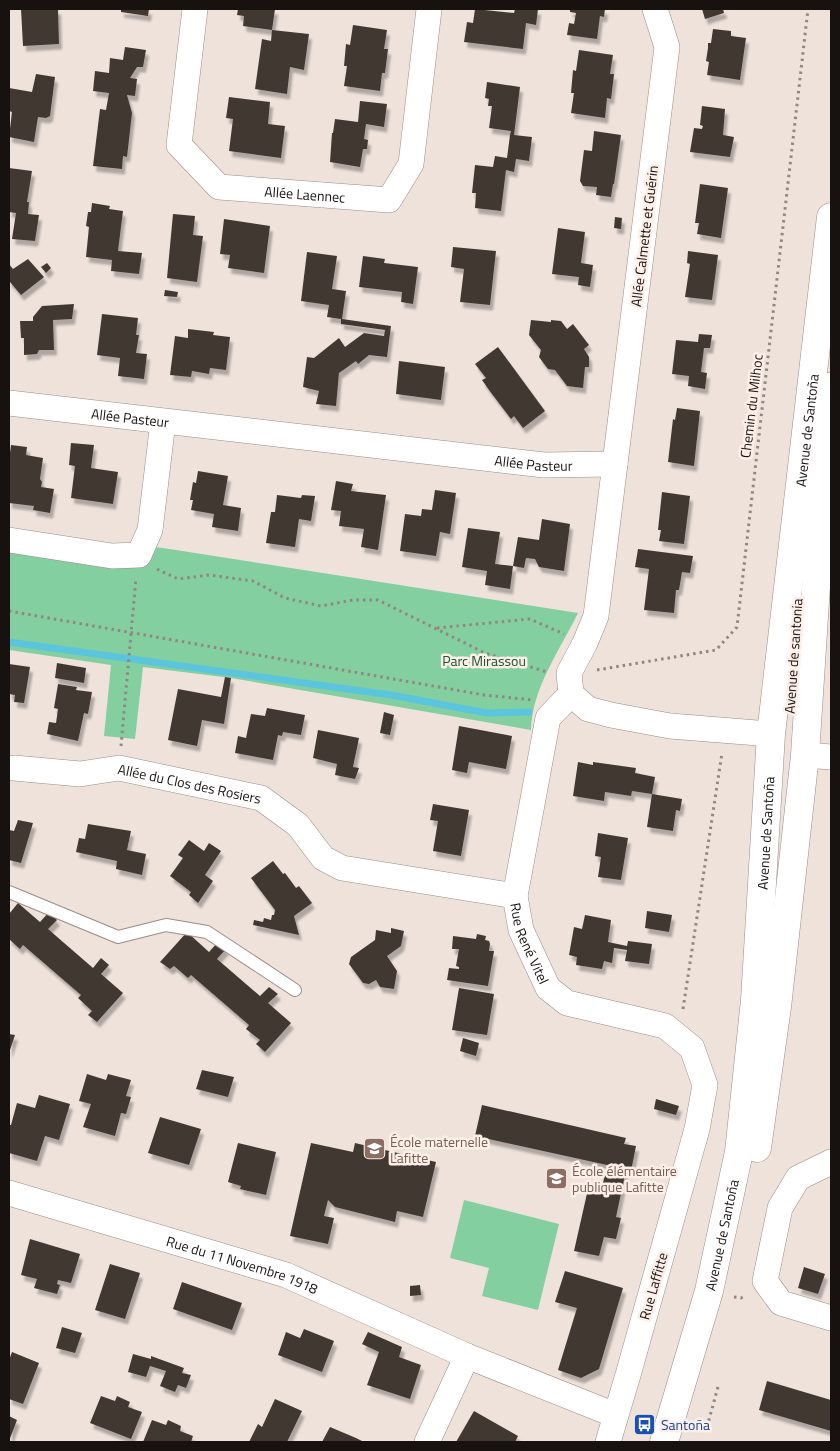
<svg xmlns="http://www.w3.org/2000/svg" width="840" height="1451" font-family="'Titillium Web',sans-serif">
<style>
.green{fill:#84cfa0}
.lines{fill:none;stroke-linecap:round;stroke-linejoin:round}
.stream{stroke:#5ac5dc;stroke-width:7}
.building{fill:#433933;filter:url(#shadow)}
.service-casing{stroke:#998d86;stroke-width:14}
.minor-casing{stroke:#998d86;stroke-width:26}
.secondary-casing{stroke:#998d86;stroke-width:29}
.path{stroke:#908782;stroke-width:3;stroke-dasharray:2.5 4;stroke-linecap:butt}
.service{stroke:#fff;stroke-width:12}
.minor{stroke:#fff;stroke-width:25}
.secondary{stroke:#fff;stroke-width:28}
.labels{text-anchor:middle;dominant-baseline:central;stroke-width:5;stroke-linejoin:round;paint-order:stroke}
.street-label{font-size:14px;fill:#171210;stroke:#fcefe8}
.park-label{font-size:14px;fill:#1a5233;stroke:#fcefe8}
.education-label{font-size:14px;fill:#785e54;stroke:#fcefe8;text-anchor:start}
.transit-label{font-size:14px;fill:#164399;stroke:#fcefe8;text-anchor:start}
</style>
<defs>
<filter id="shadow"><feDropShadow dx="3" dy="5.5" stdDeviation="1" flood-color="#0004"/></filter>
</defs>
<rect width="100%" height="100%" fill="#efe2db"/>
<path class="green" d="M153 547 163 548 578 613C560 650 532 688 531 730L231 678 143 667 135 739 104 736 111 665 9 650V549Z
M464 1200 559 1224 538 1310 482 1296 489 1268 450 1258Z"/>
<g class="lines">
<path class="stream" d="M9 642 391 695 487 713 529 712"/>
</g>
<path class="building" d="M21 9H58L59 44 23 46Z
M121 9H149L148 16 121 12Z
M238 9H275L272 30 243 26 244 16 237 15Z
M475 9 514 13 515 9H538L536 25 526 23 523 49 464 42 467 22 473 23Z
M570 9H605L604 17 600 16 597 39 567 35 569 23 574 24 576 13 570 12Z
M702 9H723L724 13 705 19Z
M353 25 387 30 384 49H388L385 73H382L380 91 344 86 347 66H344L346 44 350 45Z
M713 29 731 31V36L746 38 740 80 707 75 709 62 706 61 708 48V43H711Z
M272 30 309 34 304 70 290 67 287 94 255 89 262 39 271 41Z
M125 47 146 50 143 67H137L130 78 137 79 135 96 127 95 132 113 127 157 123 156 122 169 93 166 100 109 106 110 109 93 93 91 95 71 109 73 110 58 123 60Z
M579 50 613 55 610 74H614L611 99 607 98 605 118 571 113 574 93H571L573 70 576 71Z
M36 74 55 77 50 116 46 118 38 117 34 142 9 137 12 112 9 111V88L32 92Z
M487 82 520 87 514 135 532 137 529 161 516 159 514 172 506 170 501 211 475 208 476 193H472L475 165 493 167 495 156 507 158 510 135 511 131 489 128 492 106H488L489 99 485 98Z
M229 97 270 102 268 124 285 126 281 158 229 151 233 119 226 118Z
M360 101 387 104 384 127 366 124 364 139 368 140 367 149H363L360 167 330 162 332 133H333L335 119 358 122Z
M702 106 725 109 723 135 734 137 730 157 690 152 694 128 702 129 703 126 700 125Z
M594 131 621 135 614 184H613L611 197 596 195 597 187 583 186 580 181 584 150 592 151Z
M9 168 32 171 27 202H29L28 214 39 215 35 241 12 239 16 213 9 212Z
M700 184 728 188 721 238 697 234 699 223H695Z
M92 203 110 206 109 209 123 211 118 251 142 253 139 274 111 271 112 260 86 257 89 227 86 226 88 212H91Z
M173 214 195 216 193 235 203 236 197 282 167 278Z
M615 217 622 218 621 229 614 228Z
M224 219 270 226 264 273 228 268 230 255 220 254Z
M558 228 585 232 581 263 593 265 590 287 578 285 579 277 552 274Z
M453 247 496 251 490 305 460 302 464 269 451 267Z
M688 251 718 255 712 300 685 297 690 264 687 263Z
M307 252 337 256 332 289 346 291 342 319 391 326 387 357 369 355 358 364 356 361 339 373 336 406 316 404 319 391 303 387 307 357 314 358 339 338 345 347 364 333 384 336 385 330 341 324V319L327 317 329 305 301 301Z
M363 256 385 259 384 263 418 267 413 304 401 302 402 292 359 287Z
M28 259 44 277 21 295 10 282 9 283V264L13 269Z
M47 263 51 268 46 273 41 267Z
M165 290 178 292 177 297 164 296Z
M74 304 72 319 53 320 54 350H39L37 354 24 355V338H21L20 321H33V317L42 306Z
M102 314 138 318 136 335H139L136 353 147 354 144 379 118 376 120 358 97 355Z
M531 320 551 322V320L561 321 567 329 573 324 589 345 584 349 589 357V367H585L583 388 567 386 555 370 548 369 539 357 541 350 529 335Z
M188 329 214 332 213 335 230 337 226 370 210 368 209 374 192 371 191 377 170 375 175 336 188 338Z
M699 334 712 335 710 348H704L701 372 707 373 705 389 688 386 689 376 672 374 676 340 698 342Z
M498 347 545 411 523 428 514 416 511 419 489 390 482 380 486 378 475 364Z
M399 361 445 367 441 400 396 394Z
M677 408 700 411 694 466 668 462 673 419 675 420Z
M71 443 94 445 91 468 118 472 113 504 71 498 75 466 69 465Z
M11 445 27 447 26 455 43 458 40 479 42 482 41 487 54 489 50 513 33 510 34 506 9 503V461Z
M198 471 228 476 223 505 241 508 238 531 212 527 214 514 191 510 193 500H190L193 482 196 483Z
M336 481 353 484 351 491 386 495 378 550 361 547 364 529 339 526 341 511 331 510Z
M435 490 456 493 450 534 440 532 436 556 400 551 405 514 421 516 422 509 432 510Z
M662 492 690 496 684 544 659 541 661 530H658Z
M277 495 301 498 302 495 315 496 311 521 299 519 295 547 266 543 271 512H275Z
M542 519 570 524 564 571 539 567 535 559 526 558 524 568 513 566 518 537 539 540Z
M468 528 500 532 495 564 513 566 510 589 485 585 487 571 462 567Z
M638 549 693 556 690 573 682 572 679 590H676L674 613 644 610 649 569 635 567Z
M57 663 86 668 84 683 55 678Z
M9 664 30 667 24 703 14 702 15 695 9 694Z
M225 677 231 678 224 724 202 720 197 746 168 740 178 689 221 697Z
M58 684 77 687 76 690 92 692 88 714 84 713 78 741 47 734 49 722 56 723 58 709 54 708Z
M267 708 305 715 301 735 283 732 282 736 278 735 273 760 235 753 238 736 246 738 251 714 265 716Z
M384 712 394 715 390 735 380 733Z
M459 726 512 736 506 769 469 762 467 773 452 770Z
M318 730 359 738 353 767 359 768 355 779 335 775 337 764 313 758Z
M578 762 593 765V762L636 768 635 773 655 777 652 794 632 791 631 796 605 792 604 801 573 796Z
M652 794 682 799 680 811 676 810 673 831 647 827Z
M433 804 469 810 461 856 433 851 438 821 430 820Z
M18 820 33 823 21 863 9 860V830L14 831Z
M88 824 131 831 127 850 146 854 142 875 116 869 117 861 76 852 79 838 85 839Z
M598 833 628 838 621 880 598 877 601 857 595 856Z
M189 840 204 851 209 843 221 851 205 875 213 881 198 903 189 895 191 892 170 876 183 858 178 855Z
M273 861 283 874 285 873 296 888 299 886 312 903 294 916 299 935 253 925 254 920 263 922 264 918 271 920 272 915H274L275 910 251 878Z
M18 903 40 922 49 912 57 920 48 929 93 968 101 958 109 965 101 974 123 993 97 1022 88 1015 92 1011 78 998 81 995 23 945 20 949 9 939V914Z
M647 911 672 915 669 932 645 928Z
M585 915 611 920 608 942 627 946 628 941 652 944 649 964 625 961 627 950 614 948 612 963 604 961 602 969 576 965 577 957 569 955 574 927 582 929Z
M391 928 404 931 401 946 387 956 397 971 394 989 380 987 376 980 369 984 363 983 349 964 351 957 375 940 376 930 391 933Z
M187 932 209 952 218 942 226 949 217 959 260 996 269 987 278 994 268 1003 291 1023 265 1052 256 1044 260 1040 246 1029 249 1025 191 975 188 978 174 966 170 969 160 962Z
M477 934 486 936 485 940 489 941 490 944 489 951H494L488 986 447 980 449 968 459 969V967L456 966 459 949H452L453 936 476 939Z
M459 988 494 994 487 1035 452 1030Z
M9 1034 15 1035 9 1053Z
M463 1038 479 1043 476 1056 460 1051Z
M202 1070 234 1077 228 1097 196 1089Z
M87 1074 106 1080 108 1074 131 1080 126 1096 131 1097 126 1114 121 1113 115 1136 83 1127 91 1104 79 1101Z
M39 1095 70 1104 59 1140 45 1136 37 1161 9 1153V1125H11L17 1103 35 1108Z
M656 1099 679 1106 676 1115 654 1109Z
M482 1105 626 1138 624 1144 636 1146 631 1171 626 1170 616 1217 621 1218 616 1239 604 1237 599 1256 574 1251 588 1189 601 1192 607 1165 475 1136Z
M160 1117 201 1129 189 1165 148 1153Z
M238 1143 276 1152 266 1195 240 1189 241 1186 228 1182Z
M311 1143 353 1152 355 1143 436 1162 423 1217 397 1211 395 1222 335 1207 328 1200 324 1216 334 1218 328 1244 290 1236Z
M30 1239 80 1254 71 1283 58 1280 57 1284 60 1285 57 1294 34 1288 37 1279 21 1275Z
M110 1264 140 1273 125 1319 95 1310Z
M804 1267 825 1274 818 1294 798 1288Z
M565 1271 623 1288 599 1369 581 1378 558 1370 577 1308 555 1302Z
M182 1282 242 1303 232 1330 173 1309Z
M420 1285 421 1295 410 1296V1286Z
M62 1327 82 1333 75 1353 56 1348Z
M304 1329 334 1341 322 1372 278 1355 286 1332 300 1338Z
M368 1332 402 1347 399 1357 421 1365 410 1399 367 1385 379 1352 362 1344Z
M12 1352 39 1363 23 1404 9 1399V1360Z
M133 1354 151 1359V1356L184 1368 182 1373 191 1375 186 1388 178 1385 175 1392 160 1386 166 1371 150 1366 146 1377 128 1372Z
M767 1381 831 1400V1431L759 1410Z
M101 1396 115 1401 117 1396 130 1402 128 1407 142 1412 131 1439 90 1423Z
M275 1399 302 1411 287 1442H249L258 1424 262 1427Z
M474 1411 518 1436 515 1442H456Z
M9 1416 17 1420 9 1441Z
M152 1420 166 1425 168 1420 181 1426 180 1431 193 1436 191 1442H143Z
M330 1427 356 1438 364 1442H322Z"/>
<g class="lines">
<defs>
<path id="service" d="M9 892 118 937 166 925 207 932 295 990"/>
<g id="minor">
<path id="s1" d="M195 9 179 145 219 187 389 200 411 164 429 9"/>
<path d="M655 9 667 47 596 616 585 643 569 673 571 694 588 709 611 715 670 726 771 734"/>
<path id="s2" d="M9 403 544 465 615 464"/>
<path d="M9 540 112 556 139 555 150 530 163 422"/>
<path id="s3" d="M571 694 548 718 515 896 521 930 548 988 567 1003 665 1026 692 1048 705 1085 697 1129 628 1375 608 1442"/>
<path d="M805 755 831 757"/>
<path id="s4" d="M14 768 80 774 119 768 261 798 298 825 323 858 342 868 515 896"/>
<path d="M831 1162 798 1178 780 1208 765 1281 781 1303 831 1318"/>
<path id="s5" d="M9 1193 286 1275 467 1356 615 1415"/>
<path d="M427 1442 467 1356"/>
</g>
<g id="secondary">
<path d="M757 1148 777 1007 805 755 829 387"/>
<path id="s6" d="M664 1442 709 1291 739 1152 755 1000 771 734 831 217"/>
</g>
</defs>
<use href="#service" class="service-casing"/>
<use href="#minor" class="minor-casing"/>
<use href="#secondary" class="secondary-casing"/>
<path class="path" d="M157 569 178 579 209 575 253 581 285 598 321 606 353 600H378L485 653 547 672
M9 611 484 695 533 700
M437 628 530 619 564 634
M597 670 716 650 737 627 808 9
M121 746 136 578
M683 1009 722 753
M734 1297 741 1298 746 1295
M707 1427 718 1387"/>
<use href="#service" class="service"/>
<use href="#minor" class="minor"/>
<use href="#secondary" class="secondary"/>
</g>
<defs>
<symbol id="school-square" viewBox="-11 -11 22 22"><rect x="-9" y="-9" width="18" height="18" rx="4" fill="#8d6e63" stroke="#fcefe8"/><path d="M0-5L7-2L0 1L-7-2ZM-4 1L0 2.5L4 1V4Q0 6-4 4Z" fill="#fff"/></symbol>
<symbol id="bus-square" viewBox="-11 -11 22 22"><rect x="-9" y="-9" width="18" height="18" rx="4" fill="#1a4fb4" stroke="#fcefe8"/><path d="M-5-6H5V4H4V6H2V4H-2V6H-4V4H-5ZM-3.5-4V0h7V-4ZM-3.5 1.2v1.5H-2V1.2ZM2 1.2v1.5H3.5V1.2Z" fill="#fff"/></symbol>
</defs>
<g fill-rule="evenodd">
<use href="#school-square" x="362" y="1136" width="25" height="25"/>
<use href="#school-square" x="544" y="1166" width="25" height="25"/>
<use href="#bus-square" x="632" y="1412" width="25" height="25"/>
</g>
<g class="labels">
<g class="street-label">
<text stroke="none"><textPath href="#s1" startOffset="281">Allée Laennec</textPath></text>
<text transform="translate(644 236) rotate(-83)">Allée Calmette et Guérin</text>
<text transform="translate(751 406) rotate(-83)">Chemin du Milhoc</text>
<text stroke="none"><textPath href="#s2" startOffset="122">Allée Pasteur</textPath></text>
<text stroke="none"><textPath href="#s6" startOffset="1025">Avenue de Santoña</textPath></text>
<text stroke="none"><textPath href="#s2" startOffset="528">Allée Pasteur</textPath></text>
<text transform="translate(793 656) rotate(-86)">Avenue de santonia</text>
<text stroke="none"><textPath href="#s4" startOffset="178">Allée du Clos des Rosiers</textPath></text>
<text stroke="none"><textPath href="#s6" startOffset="620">Avenue de Santoña</textPath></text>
<text stroke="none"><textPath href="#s3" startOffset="264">Rue René Vitel</textPath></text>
<text stroke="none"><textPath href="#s6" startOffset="215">Avenue de Santoña</textPath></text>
<text stroke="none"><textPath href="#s5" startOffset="244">Rue du 11 Novembre 1918</textPath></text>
<text transform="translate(653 1286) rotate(-74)">Rue Laffitte</text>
</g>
<g class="park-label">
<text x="484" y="660">Parc Mirassou</text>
</g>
<g class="education-label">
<text x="390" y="1141">École maternelle<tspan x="390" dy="16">Lafitte</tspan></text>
<text x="572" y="1170">École élémentaire<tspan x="572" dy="16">publique Lafitte</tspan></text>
</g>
<g class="transit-label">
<text x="661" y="1424">Santoña</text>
</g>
</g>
<rect width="840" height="1451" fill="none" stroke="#171210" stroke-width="20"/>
</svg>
